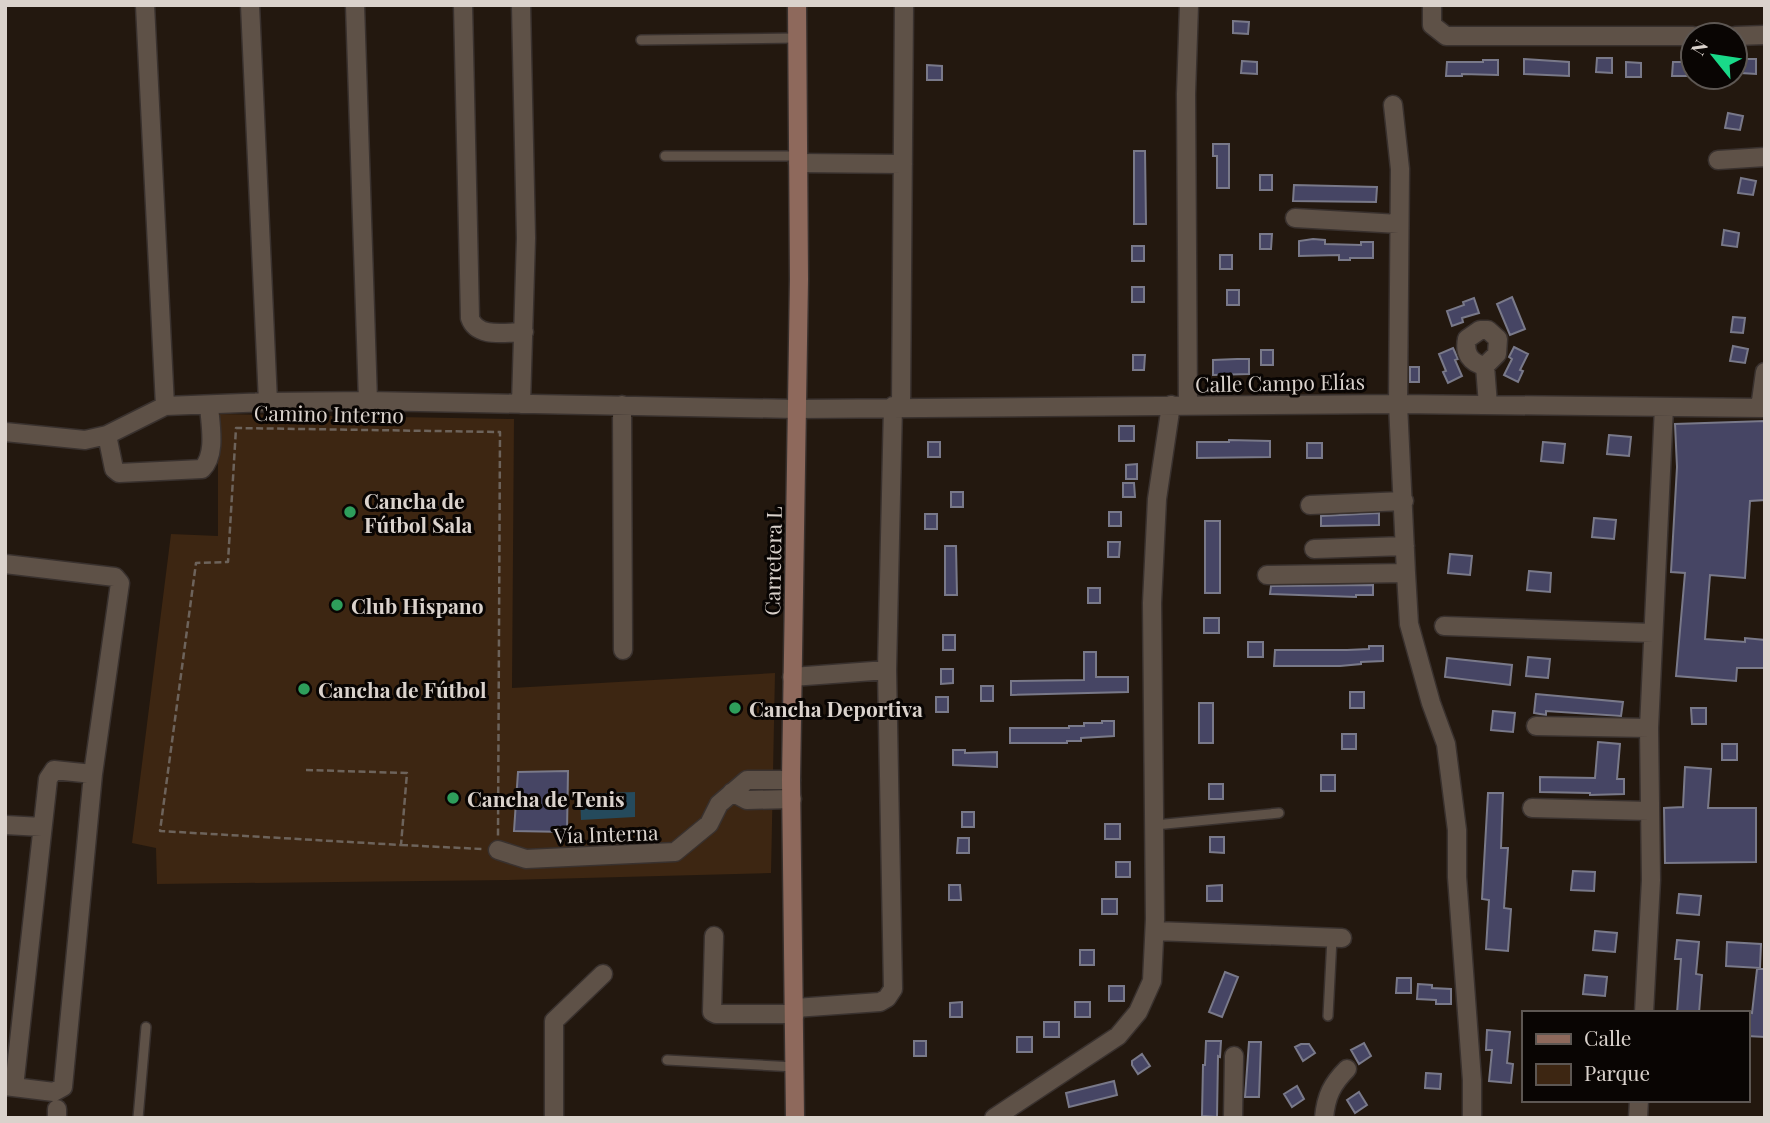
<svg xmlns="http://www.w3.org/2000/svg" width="1770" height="1123" font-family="'Playfair Display',serif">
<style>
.green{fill:#3d2612}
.water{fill:#254a5c}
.building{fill:#464564;stroke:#797989;stroke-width:2}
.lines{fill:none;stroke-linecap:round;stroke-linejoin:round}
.lane-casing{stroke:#39312e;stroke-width:12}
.street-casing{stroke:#39312e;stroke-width:21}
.secondary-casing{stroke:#39312e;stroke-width:21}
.path{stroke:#6d635b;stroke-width:2.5;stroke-dasharray:7 3.5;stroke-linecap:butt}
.lane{stroke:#5e5147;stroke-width:9}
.street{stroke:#5e5147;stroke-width:18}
.secondary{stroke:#8e695c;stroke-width:18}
.leisure-dot{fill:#2e9e5b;stroke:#090503;stroke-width:2.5}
.labels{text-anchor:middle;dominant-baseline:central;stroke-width:6;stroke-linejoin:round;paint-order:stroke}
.street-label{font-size:21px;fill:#dad2cc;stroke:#090503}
.poi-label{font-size:21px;font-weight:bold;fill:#dad2cc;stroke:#090503;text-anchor:start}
</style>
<rect width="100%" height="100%" fill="#23180f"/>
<path class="green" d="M218 414 514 419 512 688 775 673 771 873 508 880 157 884 156 848 132 843 171 534 218 536Z"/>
<path class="water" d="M635 792V817L581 820 580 794Z"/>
<path class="building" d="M1233 21 1249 22 1248 34 1233 33Z
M1597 58H1612V73L1596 72Z
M1524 59 1569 62V76L1524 74Z
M1741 59H1756V74L1741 73Z
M1483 60H1498V75L1462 74V76H1446L1447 62H1483Z
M1242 61 1257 62V74L1241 73Z
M1626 62 1641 63V77H1626Z
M1673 62H1688V76H1672Z
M927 65 942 66V80H927Z
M1728 113 1743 116 1740 130 1725 128Z
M1213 144H1229V188H1217V156H1213Z
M1134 151H1145L1146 224H1134Z
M1260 175H1272V190H1260Z
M1741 178 1756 181 1753 195 1738 193Z
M1294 185 1377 187 1376 202 1293 201Z
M1724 230 1739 233 1737 247 1722 245Z
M1260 234H1272L1271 249H1260Z
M1313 239 1325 240V244L1361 245V242H1373V258H1350V260H1339V255L1299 256V241Z
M1132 246H1144V261H1132Z
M1220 255H1232V269H1220Z
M1132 287H1144V302H1132Z
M1227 290H1239V305H1227Z
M1512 297 1525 329 1510 335 1497 304Z
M1474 298 1479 313 1462 318 1463 322 1452 326 1447 311 1464 305 1463 302Z
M1733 317 1745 318 1743 333 1731 332Z
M1733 346 1748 349 1745 363 1730 361Z
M1514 347 1528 354 1520 370 1523 371 1518 382 1504 375 1512 359 1509 357Z
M1453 348 1458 359 1455 360 1462 376 1448 383 1443 372 1446 371 1439 354Z
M1261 350H1273V365H1261Z
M1133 355H1145L1144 370H1133Z
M1237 359H1249V374L1213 375V360Z
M1410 367H1419V382H1410Z
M1765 421V500L1750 501 1745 578 1710 575 1705 639 1745 642V638L1765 640V668H1737L1736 681 1676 676 1685 573 1671 572 1677 467 1675 424Z
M1119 426H1134V441H1119Z
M1609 435 1631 437 1629 456 1607 454Z
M1229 440 1270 441V457L1197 458V442H1229Z
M928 442H940V457H928Z
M1543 442 1565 444 1563 463 1541 461Z
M1307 443H1322V458H1307Z
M1137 464V479H1126V465Z
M1123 483H1134L1135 497H1123Z
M951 492H963V507H951Z
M1109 512H1121V526H1109Z
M1379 513V525L1321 526V516Z
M925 514H937V529H925Z
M1594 518 1616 520 1614 539 1592 537Z
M1205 521H1220V593H1205Z
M1108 542H1120L1119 557H1108Z
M945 546H956L957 595H945Z
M1450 554 1472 556 1470 575 1448 573Z
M1529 571 1551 573 1550 592 1527 590Z
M1373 585V595H1356V597L1270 594 1271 586Z
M1088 588H1100V603H1088Z
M1204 618H1219V633H1204Z
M943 635H955V650H943Z
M1248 642H1263V657H1248Z
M1369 646H1383V661L1361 662V664L1340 666H1274L1275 650H1347L1369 649Z
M1084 652H1096V677H1128V692L1011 695V681L1084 680Z
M1528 657 1550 659 1548 678 1526 676Z
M1447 658 1512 665 1510 685 1445 677Z
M941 669H953V683L941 684Z
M981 686H993V701H981Z
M1350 692H1364V708H1350Z
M1536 694 1623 702 1621 716 1546 711V715L1534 713Z
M936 697H948V712H936Z
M1199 703H1213V743H1199Z
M1691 708H1706V724H1692Z
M1493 711 1515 713 1513 732 1491 730Z
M1102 721H1114V736L1081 738V741H1067V743H1010V728H1069V726H1084V723H1102Z
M1342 734H1356V749H1342Z
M1598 742 1620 744 1617 779H1624V794L1590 795V793L1540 792V777L1595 778Z
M1722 744H1737V760H1722Z
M953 750H965V753L997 752V767L953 765Z
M1685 767 1711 769 1708 808H1756V862L1665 863 1664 808 1683 807Z
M568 771 567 832 514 831 518 772Z
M1321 775H1335V791H1321Z
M1209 784H1223V799H1209Z
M1488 793H1503L1501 848H1508L1504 908 1511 909 1508 951 1486 949 1489 900 1482 899Z
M962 812H974V827H962Z
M1105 824H1120V839H1105Z
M1210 837H1224V853L1210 852Z
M958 838H969V853H957Z
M1116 862H1130V877H1116Z
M1573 871 1595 872 1594 891 1571 890Z
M949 885H960L961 900H949Z
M1222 885V901H1207V886Z
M1679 894 1701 896 1699 915 1677 913Z
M1102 899H1117V914H1102Z
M1595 931 1617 933 1615 952 1593 950Z
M1677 940 1699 942 1696 974 1702 975 1699 1013H1677L1681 959H1675Z
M1727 942 1761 944 1760 968 1726 966Z
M1080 950H1094V965H1080Z
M1757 969H1765V1037L1747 1036V1012L1752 1013Z
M1225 972 1238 977 1222 1017 1209 1012Z
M1585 975 1607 977 1605 996 1583 994Z
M1397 978H1411V993H1396Z
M1418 984 1432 985V988L1451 989V1004H1436V1000L1417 999Z
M1109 986H1124V1001H1109Z
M962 1002V1017H950V1003Z
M1075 1002H1090V1017H1075Z
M1044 1022H1059V1037H1044Z
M1487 1030 1510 1032 1507 1063 1513 1064 1511 1083 1489 1081 1492 1050H1486Z
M1017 1037H1032V1052H1017Z
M914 1041H926V1056H914Z
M1206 1041H1221L1220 1057 1218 1056 1217 1117 1202 1116 1203 1065H1205Z
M1249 1042H1261L1259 1097H1245Z
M1364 1043 1371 1056 1359 1064 1351 1050Z
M1301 1044H1309L1315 1053 1303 1061 1295 1047Z
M1142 1054 1150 1066 1138 1074 1132 1065V1061Z
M1426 1073 1441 1074 1440 1089 1425 1088Z
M1114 1081 1117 1095 1069 1107 1066 1093Z
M1297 1086 1304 1099 1292 1107 1284 1094Z
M1359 1092 1367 1105 1355 1113 1347 1100Z"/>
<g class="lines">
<defs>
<path id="lane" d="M641 40 797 38
M665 156H798
M1155 825 1279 813
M1328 1016 1332 938
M667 1060 795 1067
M138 1118 146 1027"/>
<path id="street" d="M145 5 165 406
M250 5 268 402
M355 5 368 401
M463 5 470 318C477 339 507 332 524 332
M521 5 526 238 521 404
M1432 5V25L1446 36H1693
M1735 36 1765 35
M1393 105 1400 169 1398 404 1406 573 1409 624 1431 703 1446 744 1457 830V877L1472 1080V1118
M1718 160 1765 157
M798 163 903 164
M1295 218 1399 224
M1480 330H1488L1498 339 1497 354 1485 366C1470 363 1464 353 1467 339Z
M1485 366 1488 405
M622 405 623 650
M901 406 904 5
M1188 406 1186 94 1189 5
M1760 408 1765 372
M5 432 85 440 107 435 165 406 268 402 368 401 796 409 1398 404 1765 408
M107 435 114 469 119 473 202 469C217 454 210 424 209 405
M1310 505 1404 501
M1314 549 1405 546
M5 564 115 577 120 583 93 774 63 1087 54 1092 5 1086
M1267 575 1406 573
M1444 626 1653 633
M792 677 887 670
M1536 726 1649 728
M732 792 747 800 792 799
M1532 808 1649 811
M5 825 42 827
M498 850 526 859 675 852 709 824 719 804 747 780H791
M1155 931 1342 938
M714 936 712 1012 716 1014H795
M795 1008 880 1002 887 998 893 989 887 670 893 406
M1644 1013 1651 880 1649 728 1664 407
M14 1087 48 779 54 770 93 774
M57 1118V1109
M554 1118V1021L603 974
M994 1118 1118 1036 1138 1012 1152 981 1155 919 1152 603 1157 499 1171 405
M1233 1118 1234 1056
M1324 1118C1326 1096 1332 1084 1347 1069
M1638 1118 1639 1100"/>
<path id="secondary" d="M795 1118 791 780 799 279 797 5"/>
</defs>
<use href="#lane" class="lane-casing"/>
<use href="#street" class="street-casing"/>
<use href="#secondary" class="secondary-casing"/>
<path class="path" d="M306 770 407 773 401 845 160 831 196 563 228 562 236 428 500 432 498 836
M401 845 482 849"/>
<use href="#lane" class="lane"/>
<use href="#street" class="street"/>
<use href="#secondary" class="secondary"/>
</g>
<g class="leisure-dot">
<circle cx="350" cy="512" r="7"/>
<circle cx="337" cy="605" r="7"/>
<circle cx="304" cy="689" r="7"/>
<circle cx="735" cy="708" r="7"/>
<circle cx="453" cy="798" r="7"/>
</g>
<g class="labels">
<g class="street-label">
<text transform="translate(1280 382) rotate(-1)">Calle Campo Elías</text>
<text transform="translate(329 413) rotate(1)">Camino Interno</text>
<text transform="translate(772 561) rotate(-89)">Carretera L</text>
<text transform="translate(606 833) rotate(-2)">Vía Interna</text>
</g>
<g class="poi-label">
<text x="364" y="500">Cancha de<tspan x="364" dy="24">Fútbol Sala</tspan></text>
<text x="351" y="605">Club Hispano</text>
<text x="318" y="689">Cancha de Fútbol</text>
<text x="749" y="708">Cancha Deportiva</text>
<text x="467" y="798">Cancha de Tenis</text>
</g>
</g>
<rect width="1770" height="1123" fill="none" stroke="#dad2cc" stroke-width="14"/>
<rect x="1522" y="1011" width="228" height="91" fill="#090503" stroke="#5d5753" stroke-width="2"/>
<rect x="1536" y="1034" width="35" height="10" fill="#8e695c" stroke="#5d5753" stroke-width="2"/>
<text x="1584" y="1046" font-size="21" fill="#dad2cc">Calle</text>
<rect x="1536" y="1064" width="35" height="21" fill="#3d2612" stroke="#5d5753" stroke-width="2"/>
<text x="1584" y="1081" font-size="21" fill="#dad2cc">Parque</text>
<g transform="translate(1714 56) rotate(300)"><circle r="33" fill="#090503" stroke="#5d5753" stroke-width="2"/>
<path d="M0-5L12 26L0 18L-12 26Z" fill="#19d989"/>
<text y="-10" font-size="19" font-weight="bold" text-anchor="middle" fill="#dad2cc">N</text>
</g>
</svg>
